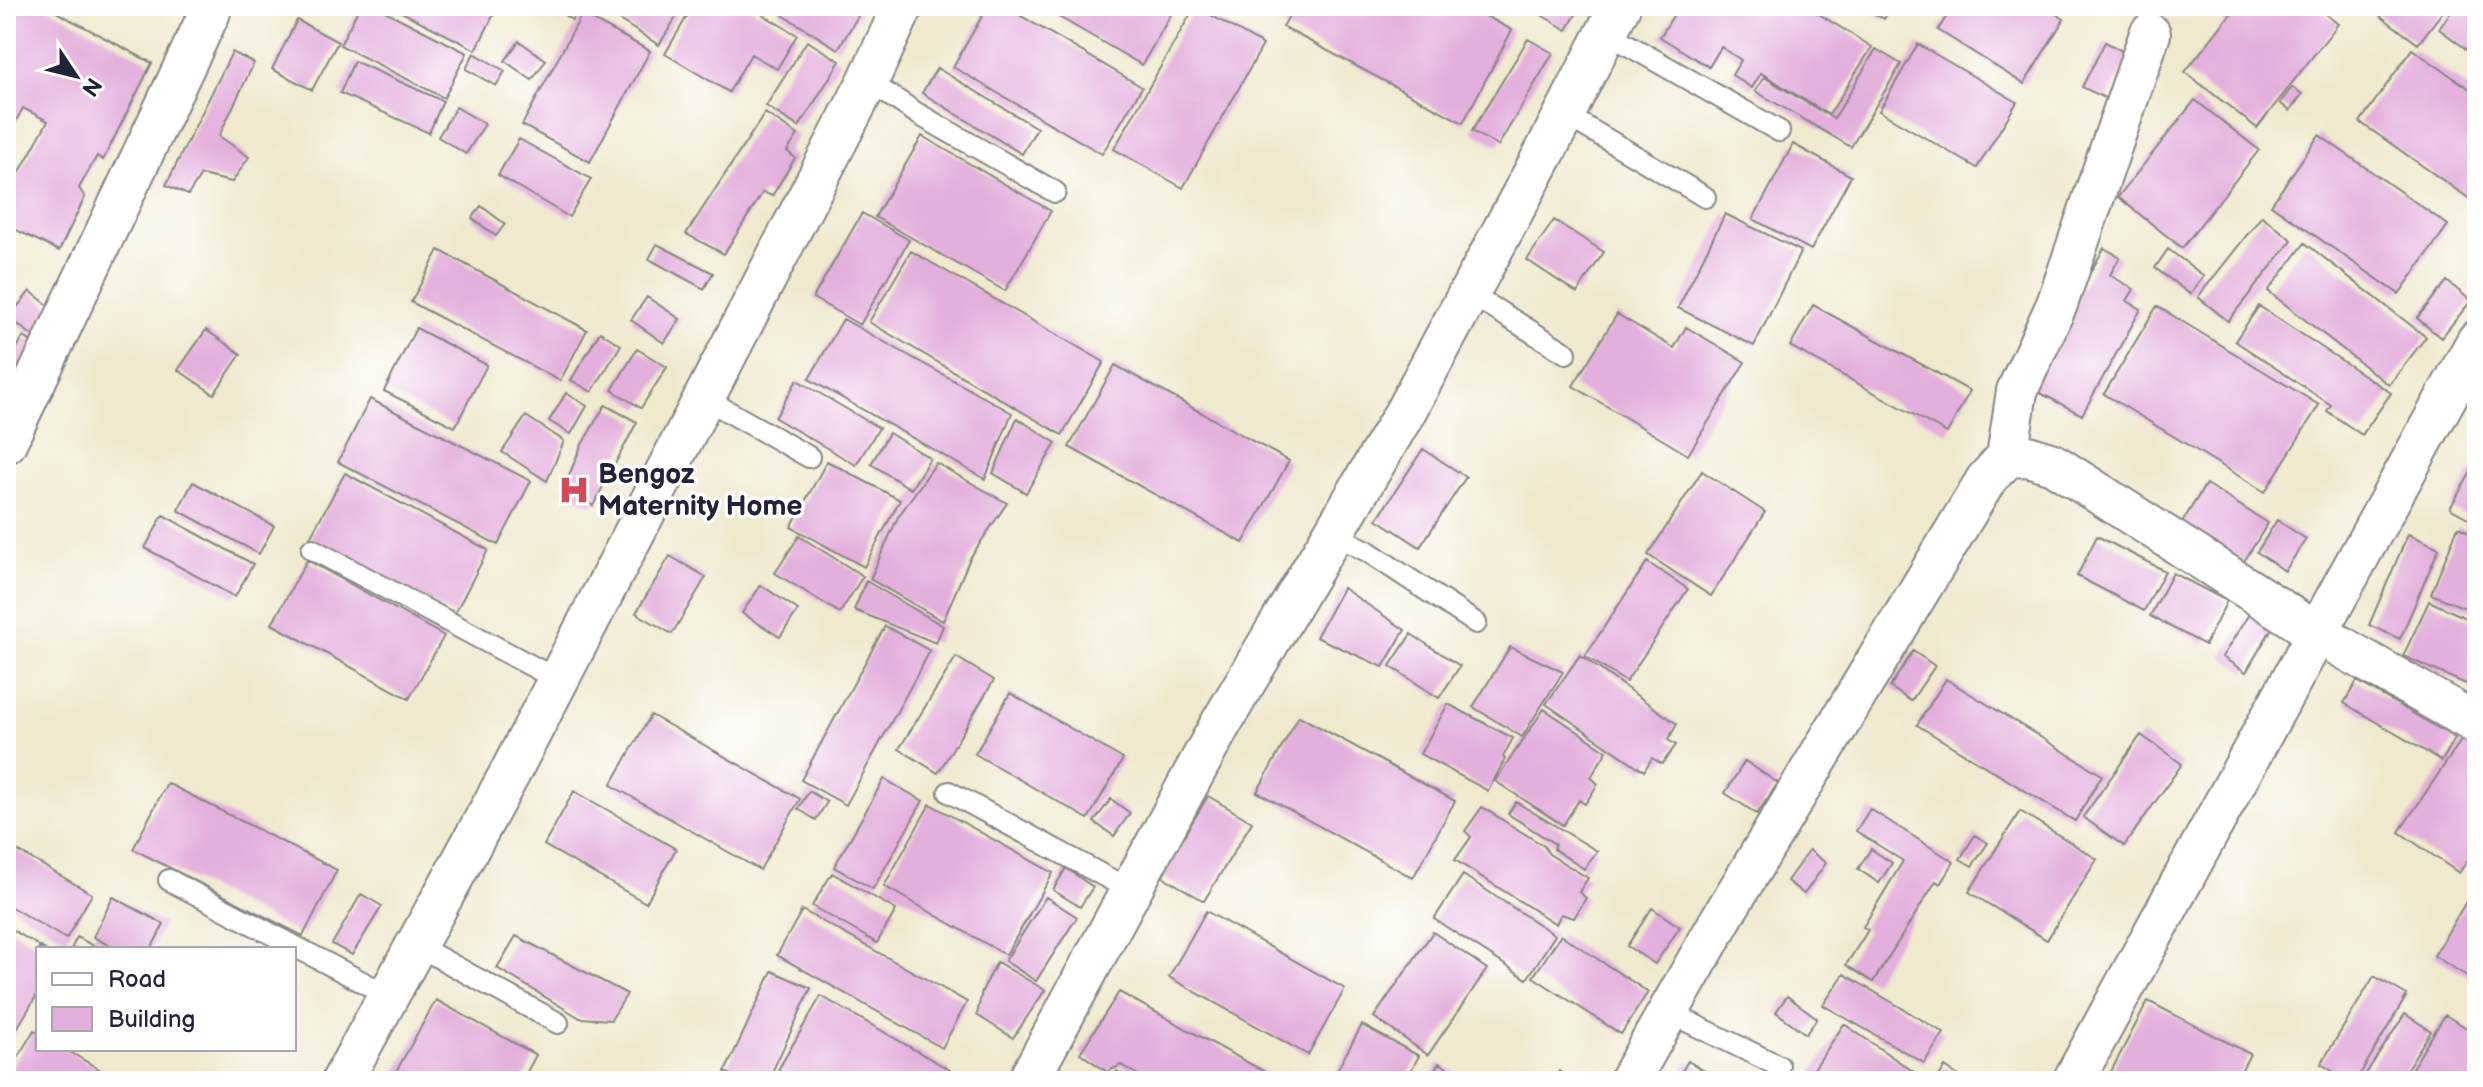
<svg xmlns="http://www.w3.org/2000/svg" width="2483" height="1087" font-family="'Balsamiq Sans',sans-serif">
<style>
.building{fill:#e3afdc}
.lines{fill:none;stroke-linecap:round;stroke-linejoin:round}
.lane-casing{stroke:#888684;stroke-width:24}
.street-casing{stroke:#888684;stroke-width:44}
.lane{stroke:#fff;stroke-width:20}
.street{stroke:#fff;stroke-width:40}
.labels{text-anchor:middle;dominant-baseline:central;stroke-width:7;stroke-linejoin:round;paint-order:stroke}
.poi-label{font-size:28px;font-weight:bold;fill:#22223b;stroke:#fff;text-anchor:start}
</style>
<rect width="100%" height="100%" fill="#fff"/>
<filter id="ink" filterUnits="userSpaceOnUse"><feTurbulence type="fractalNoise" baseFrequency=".0125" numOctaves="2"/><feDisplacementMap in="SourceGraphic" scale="16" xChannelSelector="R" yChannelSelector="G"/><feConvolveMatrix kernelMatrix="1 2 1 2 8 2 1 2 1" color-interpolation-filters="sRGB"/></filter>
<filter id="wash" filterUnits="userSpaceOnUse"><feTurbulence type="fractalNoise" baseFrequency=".006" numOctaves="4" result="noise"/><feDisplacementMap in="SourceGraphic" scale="32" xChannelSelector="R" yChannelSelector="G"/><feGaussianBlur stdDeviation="1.8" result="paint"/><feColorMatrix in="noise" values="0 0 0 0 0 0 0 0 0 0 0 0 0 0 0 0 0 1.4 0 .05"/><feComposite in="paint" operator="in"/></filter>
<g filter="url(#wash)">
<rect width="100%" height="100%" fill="#efe9ce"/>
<g id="blocks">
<path class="building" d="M16 6H45L152 63 103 160 97 156 79 188 85 197 59 251 6 225V171L17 177 48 121 23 108 6 139V22Z
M360 6H375L467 53 444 98 340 45Z
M390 6H498L476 50Z
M551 6H581L572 20Z
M597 6H683L659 45Z
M693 6H748L797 35 777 69 751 54 729 92 665 54Z
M782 6H864L838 49 778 12Z
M988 6H1004L1142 87 1102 154 953 67Z
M1040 6H1176L1142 65Z
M1195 6 1263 45 1183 188 1114 149Z
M1294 6H1467L1512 30 1463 123 1283 27Z
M1526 6H1581L1567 30Z
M1679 6H1806L1872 47 1829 115 1761 73 1752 88 1732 75 1741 60 1721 47 1709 67 1660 37Z
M1860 6H1892L1884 19Z
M1953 6H2058L2054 13 2064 19 2024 84 1938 30Z
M2237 6H2315L2338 24 2257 128 2185 72Z
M2367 6H2447L2418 44Z
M2455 6H2477V57L2439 29Z
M582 14 650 51 590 162 522 125Z
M297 20 338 42 312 90 272 69Z
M1528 39 1553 53 1498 146 1472 131Z
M519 41 546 60 532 80 505 61Z
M807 41 840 61 799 127 766 106Z
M2105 42 2130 55 2107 99 2082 87Z
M1918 44 2017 102 1977 168 1879 111Z
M1876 49 1901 64 1851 147 1755 91 1764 77 1834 119Z
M2412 49 2477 94V197L2474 202 2360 122Z
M232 52 254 63 219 136 249 157 232 182 201 175 188 195 166 185Z
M474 53 505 71 496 86 466 69Z
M354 61 443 101 429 133 340 93Z
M937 68 1037 128 1022 154 922 93Z
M2292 87 2302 94 2290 111 2280 103Z
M2195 100 2259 150 2182 248 2118 197Z
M456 107 485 124 466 154 438 137Z
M765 113 798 135 787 151 795 158 772 196 763 192 724 254 686 234Z
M2319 135 2448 225 2399 294 2271 205Z
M922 136 1051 211 1005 291 875 217Z
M519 139 591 179 569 217 498 175Z
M1793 144 1851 176 1811 250 1753 219Z
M481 206 505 224 496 236 472 218Z
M862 213 909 240 860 325 813 298Z
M1725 214 1801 251 1754 346 1678 308Z
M2262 216 2292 240 2228 321 2198 297Z
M1554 220 1604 252 1577 293 1527 260Z
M2305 243 2426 337 2389 385 2268 291Z
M657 244 713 273 704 289 649 259Z
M2104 248 2120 257 2110 275 2134 289 2127 301 2141 309 2082 415 2027 386Z
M2168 249 2204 276 2190 294 2155 268Z
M439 250 587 330 560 381 411 302Z
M911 251 1104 362 1062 435 869 322Z
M2447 281 2471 301 2441 338 2417 318Z
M30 291 54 310 33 336 9 317Z
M647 297 680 319 664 343 631 320Z
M1813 305 1970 391 1947 433 1790 346Z
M2157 306 2319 405 2265 492 2104 394Z
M2259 306 2391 393 2362 435 2327 411 2331 405 2235 341Z
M1617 314 1674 348 1686 327 1745 362 1688 455 1573 386Z
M843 319 1012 413 985 479 809 379Z
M416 328 487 365 455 427 384 391Z
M206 330 241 354 214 394 178 370Z
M600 332 621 345 592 392 571 380Z
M23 337 38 345 16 380 6 375V367Z
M637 349 667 367 641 408 612 390Z
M1115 365 1289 461 1243 543 1069 447Z
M797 380 879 428 856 465 775 418Z
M566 393 587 406 571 434 549 421Z
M370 399 531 481 498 545 338 462Z
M605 405 637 422 593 506 563 490 581 446Z
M526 416 564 441 547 481 502 452Z
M1017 418 1056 443 1026 493 993 473Z
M889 433 930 458 911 489 871 464Z
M1423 449 1466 477 1420 547 1377 519Z
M827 461 900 500 864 567 791 527Z
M2477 462V523L2450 508Z
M936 463 1007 503 970 558 943 621 870 579 898 517Z
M1702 471 1765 512 1711 596 1648 555Z
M345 473 488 550 454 615 310 537Z
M193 482 274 526 259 554 178 510Z
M2206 484 2268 523 2238 571 2176 532Z
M163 515 253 564 235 597 145 548Z
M2277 520 2306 539 2285 571 2257 552Z
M2458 527 2477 535V613L2431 594Z
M2408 534 2439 548 2400 639 2369 625Z
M799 536 863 576 840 613 775 573Z
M2097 536 2165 571 2144 611 2077 576Z
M670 556 706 577 672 634 636 613Z
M307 560 444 636 409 699 272 624Z
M1647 562 1688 589 1626 682 1585 656Z
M2173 573 2227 601 2205 645 2150 616Z
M866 581 943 626 936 643 854 610Z
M761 585 798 610 780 637 742 613Z
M1343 588 1405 630 1383 667 1316 637Z
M2429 601 2477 623V689L2403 656Z
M2249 614 2272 628 2246 672 2222 657Z
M885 626 930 651 846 805 801 780Z
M1411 634 1460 666 1439 698 1390 666Z
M1510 647 1563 672 1522 737 1473 707Z
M1913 651 1935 666 1911 701 1890 687Z
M1580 655 1677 724 1668 740 1676 745 1662 764 1652 758 1644 771 1546 704Z
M956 657 994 680 938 773 899 749Z
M1946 679 2102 775 2075 821 1917 725Z
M2357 681 2455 738 2442 761 2344 703Z
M1010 693 1123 759 1088 819 975 754Z
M1448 704 1513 738 1503 757 1505 759 1488 791 1420 754Z
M1544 709 1607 751 1591 777 1598 784 1585 804 1579 800 1563 825 1495 781Z
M651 715 800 799 760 870 611 785Z
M1299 716 1455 801 1413 878 1257 792Z
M2141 735 2182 764 2124 846 2083 817Z
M2462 739 2477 749V846L2459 873 2399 832Z
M1745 761 1778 783 1757 814 1725 793Z
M884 779 923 801 873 889 834 867Z
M167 783 337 870 303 936 133 849Z
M574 791 676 849 646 903 544 845Z
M809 791 827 802 816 820 798 809Z
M1208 796 1252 822 1204 901 1160 875Z
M1111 799 1130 813 1114 836 1094 822Z
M1516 802 1597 851 1584 869 1554 849 1555 844 1508 814Z
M930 804 1053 873 1006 955 884 886Z
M1482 807 1544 846 1549 854 1588 878 1579 892 1586 898 1574 918 1561 914 1556 924 1455 860 1471 837 1465 831Z
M1870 809 1954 862 1940 884 1936 881 1873 982 1846 965 1868 930 1863 927 1903 861 1856 831Z
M2020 811 2097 859 2047 940 1969 892Z
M1975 835 1988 843 1972 866 1960 859Z
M6 844 92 894 66 939 6 904Z
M1871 849 1892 863 1879 883 1858 869Z
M1809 850 1826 863 1804 894 1787 881Z
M1066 868 1093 887 1080 907 1053 890Z
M832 873 896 910 877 943 812 906Z
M1463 875 1555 935 1527 979 1434 919Z
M2477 883V982L2434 956Z
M361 894 382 906 352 955 332 944Z
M113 897 164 924 151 949H116L93 937Z
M1046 897 1077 917 1036 981 1005 961Z
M1652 908 1680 927 1655 964 1627 946Z
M802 910 967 1002 942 1048 777 955Z
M1206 911 1345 989 1308 1055 1169 977Z
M6 926 44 949H38V993L8 1044Z
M1433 932 1487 969 1428 1055 1374 1017Z
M1561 935 1648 992 1621 1034 1533 977Z
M516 936 627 994 611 1020 580 1018 497 968Z
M77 937 99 949H71Z
M997 962 1045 990 1013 1038 977 1015 982 991Z
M772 971 811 988 768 1081H743L725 1072Z
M1844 974 1944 1033 1924 1063 1823 1005Z
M2374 976 2407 995 2356 1081H2349L2321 1064Z
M1119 992 1265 1072 1260 1081H1148L1121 1065 1107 1072 1080 1053Z
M821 996 950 1070 943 1081H797L778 1070Z
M1787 996 1817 1018 1806 1034 1776 1012Z
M436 1000 536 1055 522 1081H400L393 1077Z
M2148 1001 2250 1054 2236 1081H2106Z
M2405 1014 2431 1031 2399 1081H2361Z
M2445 1015 2477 1034V1081H2404Z
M1844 1024 1914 1072 1908 1081H1806Z
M1362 1025 1419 1056 1405 1081H1331Z
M34 1030 38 1033V1049H65L119 1081H6V1077Z
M1688 1061 1721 1081H1676Z
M1439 1063 1469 1081H1428Z
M1945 1067 1966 1081H1936Z
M1117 1071 1134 1081H1109Z
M1559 1071 1573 1081H1553Z"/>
</g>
</g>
<g filter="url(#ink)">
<use href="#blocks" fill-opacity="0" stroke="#888684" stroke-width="2"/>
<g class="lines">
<defs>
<path id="lane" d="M1607 33 1779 131
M868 81 918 114 1055 192
M1564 114 1705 197
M1469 293 1566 353
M704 398 809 457
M1333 534 1367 551 1476 623
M312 549 558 680
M949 792 1130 890
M169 880 389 996
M416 945 558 1023
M1668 1012 1779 1066"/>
<path id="street" d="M2477 341 2317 633 2477 724
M6 443 210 12 211 6
M2007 457 2017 391 2057 304 2150 34
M342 1081 510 773 868 81 903 6
M1028 1081 1220 725 1404 414 1546 150 1620 6
M1629 1081 1724 914 1986 480 2007 457 2028 456 2053 464 2317 633 2073 1081"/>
</defs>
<use href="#lane" class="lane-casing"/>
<use href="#street" class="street-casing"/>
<use href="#lane" class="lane"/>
<use href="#street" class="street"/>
</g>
</g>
<defs>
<symbol id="hospital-bare" viewBox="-9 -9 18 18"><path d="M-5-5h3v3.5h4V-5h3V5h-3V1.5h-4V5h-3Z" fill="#d1495b" stroke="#fff" stroke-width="2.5" paint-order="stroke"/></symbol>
</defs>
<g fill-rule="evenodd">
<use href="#hospital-bare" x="552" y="468" width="44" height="44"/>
</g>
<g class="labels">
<g class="poi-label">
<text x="598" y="474">Bengoz<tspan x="598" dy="32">Maternity Home</tspan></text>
</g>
</g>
<rect width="2483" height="1087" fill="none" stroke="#fff" stroke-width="32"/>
<rect x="36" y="947" width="260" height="104" fill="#ffffff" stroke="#a7a7b1" stroke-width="2"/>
<rect x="52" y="973" width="40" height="12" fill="#ffffff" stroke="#a7a7b1" stroke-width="2"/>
<text x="108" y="987" font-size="24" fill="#22223b">Road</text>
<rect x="52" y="1007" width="40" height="24" fill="#e3afdc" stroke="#a7a7b1" stroke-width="2"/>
<text x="108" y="1027" font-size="24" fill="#22223b">Building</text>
<g transform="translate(76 76) rotate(125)" stroke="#ffffff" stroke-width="6" paint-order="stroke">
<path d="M0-6L14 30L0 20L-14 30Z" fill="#22223b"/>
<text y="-12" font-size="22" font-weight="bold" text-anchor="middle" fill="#22223b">N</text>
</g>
</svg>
